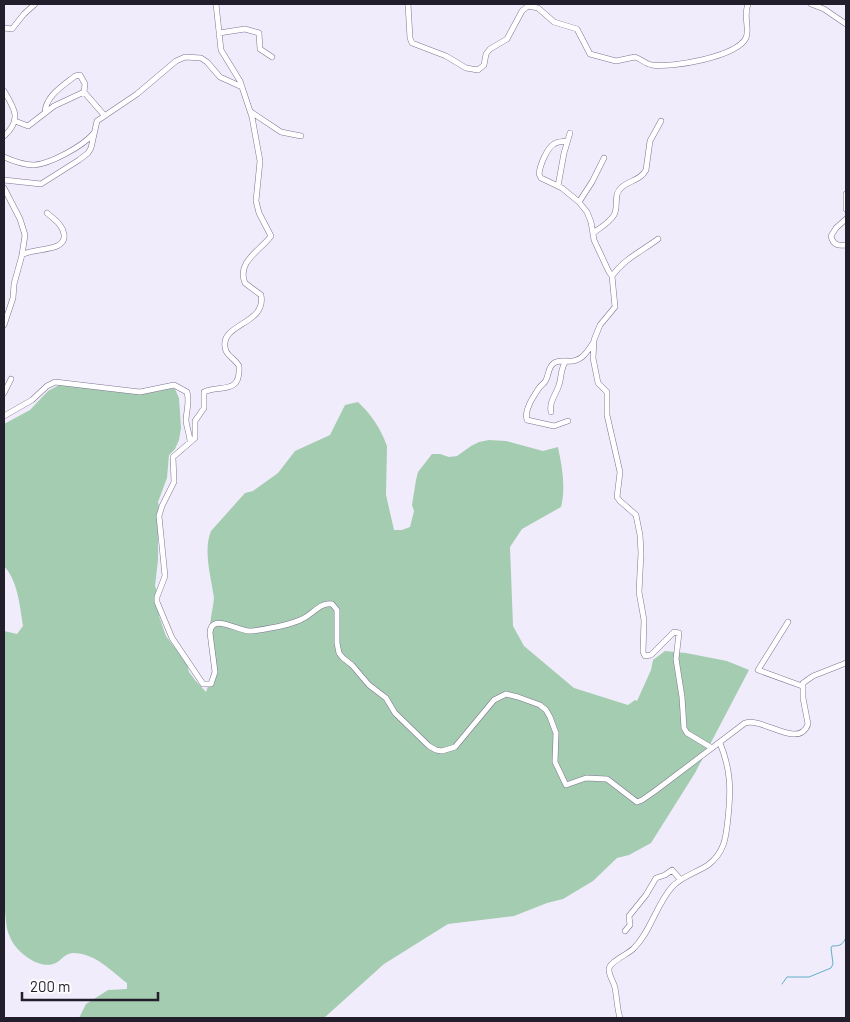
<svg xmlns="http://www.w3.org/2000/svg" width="850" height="1022" font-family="Barlow,sans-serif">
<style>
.green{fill:#a4ccb0}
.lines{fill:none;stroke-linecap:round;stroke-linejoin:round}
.stream{stroke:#60afca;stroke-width:1}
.minor-casing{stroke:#7e7393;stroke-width:6}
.minor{stroke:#fff;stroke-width:5}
</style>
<rect width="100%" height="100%" fill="#f1ecfb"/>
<path class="green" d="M59 385 133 393 167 387 175 389 179 398 181 428 179 440 175 449 169 455 167 478 158 502 160 511 158 518V560L155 586 158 594 159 616 166 636 187 664 189 672 195 680 206 692C209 684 214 668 214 658 214 648 210 639 210 630 210 618 213 609 214 598 211 577 203 550 211 531L245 493 253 491 278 473 295 451 330 435 345 405 358 402C371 414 381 429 387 446L386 495 394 530H402L410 527 414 511 412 505 416 480 418 472 432 454H440L449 457 457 456 471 446 479 442 489 440 506 441 543 451 558 447C562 467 566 487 561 507L522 529 510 547 513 626 524 646 574 688 628 705 635 700 637 701 651 670 653 660 665 651 686 653 727 661 749 670 695 773 651 843 629 855 617 858 593 881 563 899 547 903 514 916 448 924 384 964 324 1018H79L86 1004 94 999 108 990 127 989V983C111 971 95 953 73 953 64 953 61 962 53 964 38 969 15 951 10 937 5 928 6 913 4 903V631L17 634 23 626C20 607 18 581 4 566V424L30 410 48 391Z"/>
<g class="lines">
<path class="stream" d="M782 984 787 977H809L831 968 833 964 831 948 832 946C840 946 843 945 846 937"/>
<defs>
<path id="minor" d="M216 4 221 50 240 81 252 117 260 161 256 201 259 213 271 236C261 250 236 262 245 283L261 295C267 326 216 323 226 351 229 357 236 360 239 366 241 396 219 384 204 392V408L195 421V438L173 457 174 482 162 506 159 516 165 576 157 597V602L172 638 203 684H211L215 672 210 633C211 611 240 633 252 631 266 629 289 626 302 619 312 615 320 602 332 604L337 610V643L339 653 343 658 352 665 369 685 386 698 395 713 429 746 436 750 442 751 455 747 494 700 506 694 518 697 540 705 546 710 550 717 556 733 555 762 566 785 586 778 607 779 637 802 642 800 655 791 745 723C763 717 799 750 808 724L803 698V683L813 676 846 663
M408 4 410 38 412 43 446 56 466 68 478 70 484 65 486 54 490 49 507 39 522 11 528 6 538 8 554 22 577 29 590 54 616 61 635 57C641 59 646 64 652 65 672 68 736 57 746 38 750 29 743 16 748 4
M811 4 824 9 846 24
M4 28 12 29 24 14 35 4
M219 33 245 29 259 33 260 49 272 57
M4 91C15 109 22 120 4 136
M251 112 281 132 301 136
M45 113C45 96 64 85 75 76L80 75 85 84 84 92
M15 121 28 126 54 106 84 92 104 115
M567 141C563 142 558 141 554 144 547 148 540 165 539 174L541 178 562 188 579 202 587 212 591 222 594 240 609 272 612 276 615 307 600 325 594 340 593 358 598 383 607 392V415L620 472 617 497 620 501 636 515 640 535 641 553 639 592 644 620 643 652 645 656 651 655 674 632 679 633 676 659 682 697 684 728 687 733 712 748
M4 157C13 161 24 165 34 165 50 164 83 146 93 134
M4 180 41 184 79 160 88 153 91 148 97 121 137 94 176 61 185 57 201 58 207 62 220 77 242 87
M558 186 564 153 570 133
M4 188 20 219 25 235 22 255 14 284 13 298 4 325
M846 194V209
M579 202 592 182 604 158
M846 219 836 228 831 236C833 245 838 246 846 245
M593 233C600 228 609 223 614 215 619 206 613 195 621 188 629 180 640 181 646 170L650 141 661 121
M22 255C33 247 67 253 64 234 62 224 55 220 47 213
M612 276C624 259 642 251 658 239
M4 393 11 379
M551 412C549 401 556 395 559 385 562 376 560 369 566 361
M4 416 32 400 47 386 55 382 140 392 174 385 187 392C190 403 186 411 186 421 187 429 190 435 190 442
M568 421 554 426 527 420C524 410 533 397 539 388 541 385 545 383 546 380 549 374 548 367 554 363 558 360 562 361 566 361 580 363 586 354 593 343
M788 622 758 670 802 686
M625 931 630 925 629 916 646 895 656 878 665 875 672 870 680 879
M620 1018C617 1008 617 998 615 988 614 982 609 976 609 970 608 962 629 954 634 948 651 931 656 905 672 887 682 876 696 873 708 865 725 852 726 837 728 818 731 790 731 770 720 743"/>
</defs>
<use href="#minor" class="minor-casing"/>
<use href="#minor" class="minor"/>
</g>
<rect width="850" height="1022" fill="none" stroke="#221e2b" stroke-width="10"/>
<path d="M22 992v8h136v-8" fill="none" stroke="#221e2b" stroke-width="2.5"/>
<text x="30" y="992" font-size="15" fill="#221e2b" stroke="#fcfcfc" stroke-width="4" paint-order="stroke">200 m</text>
</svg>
